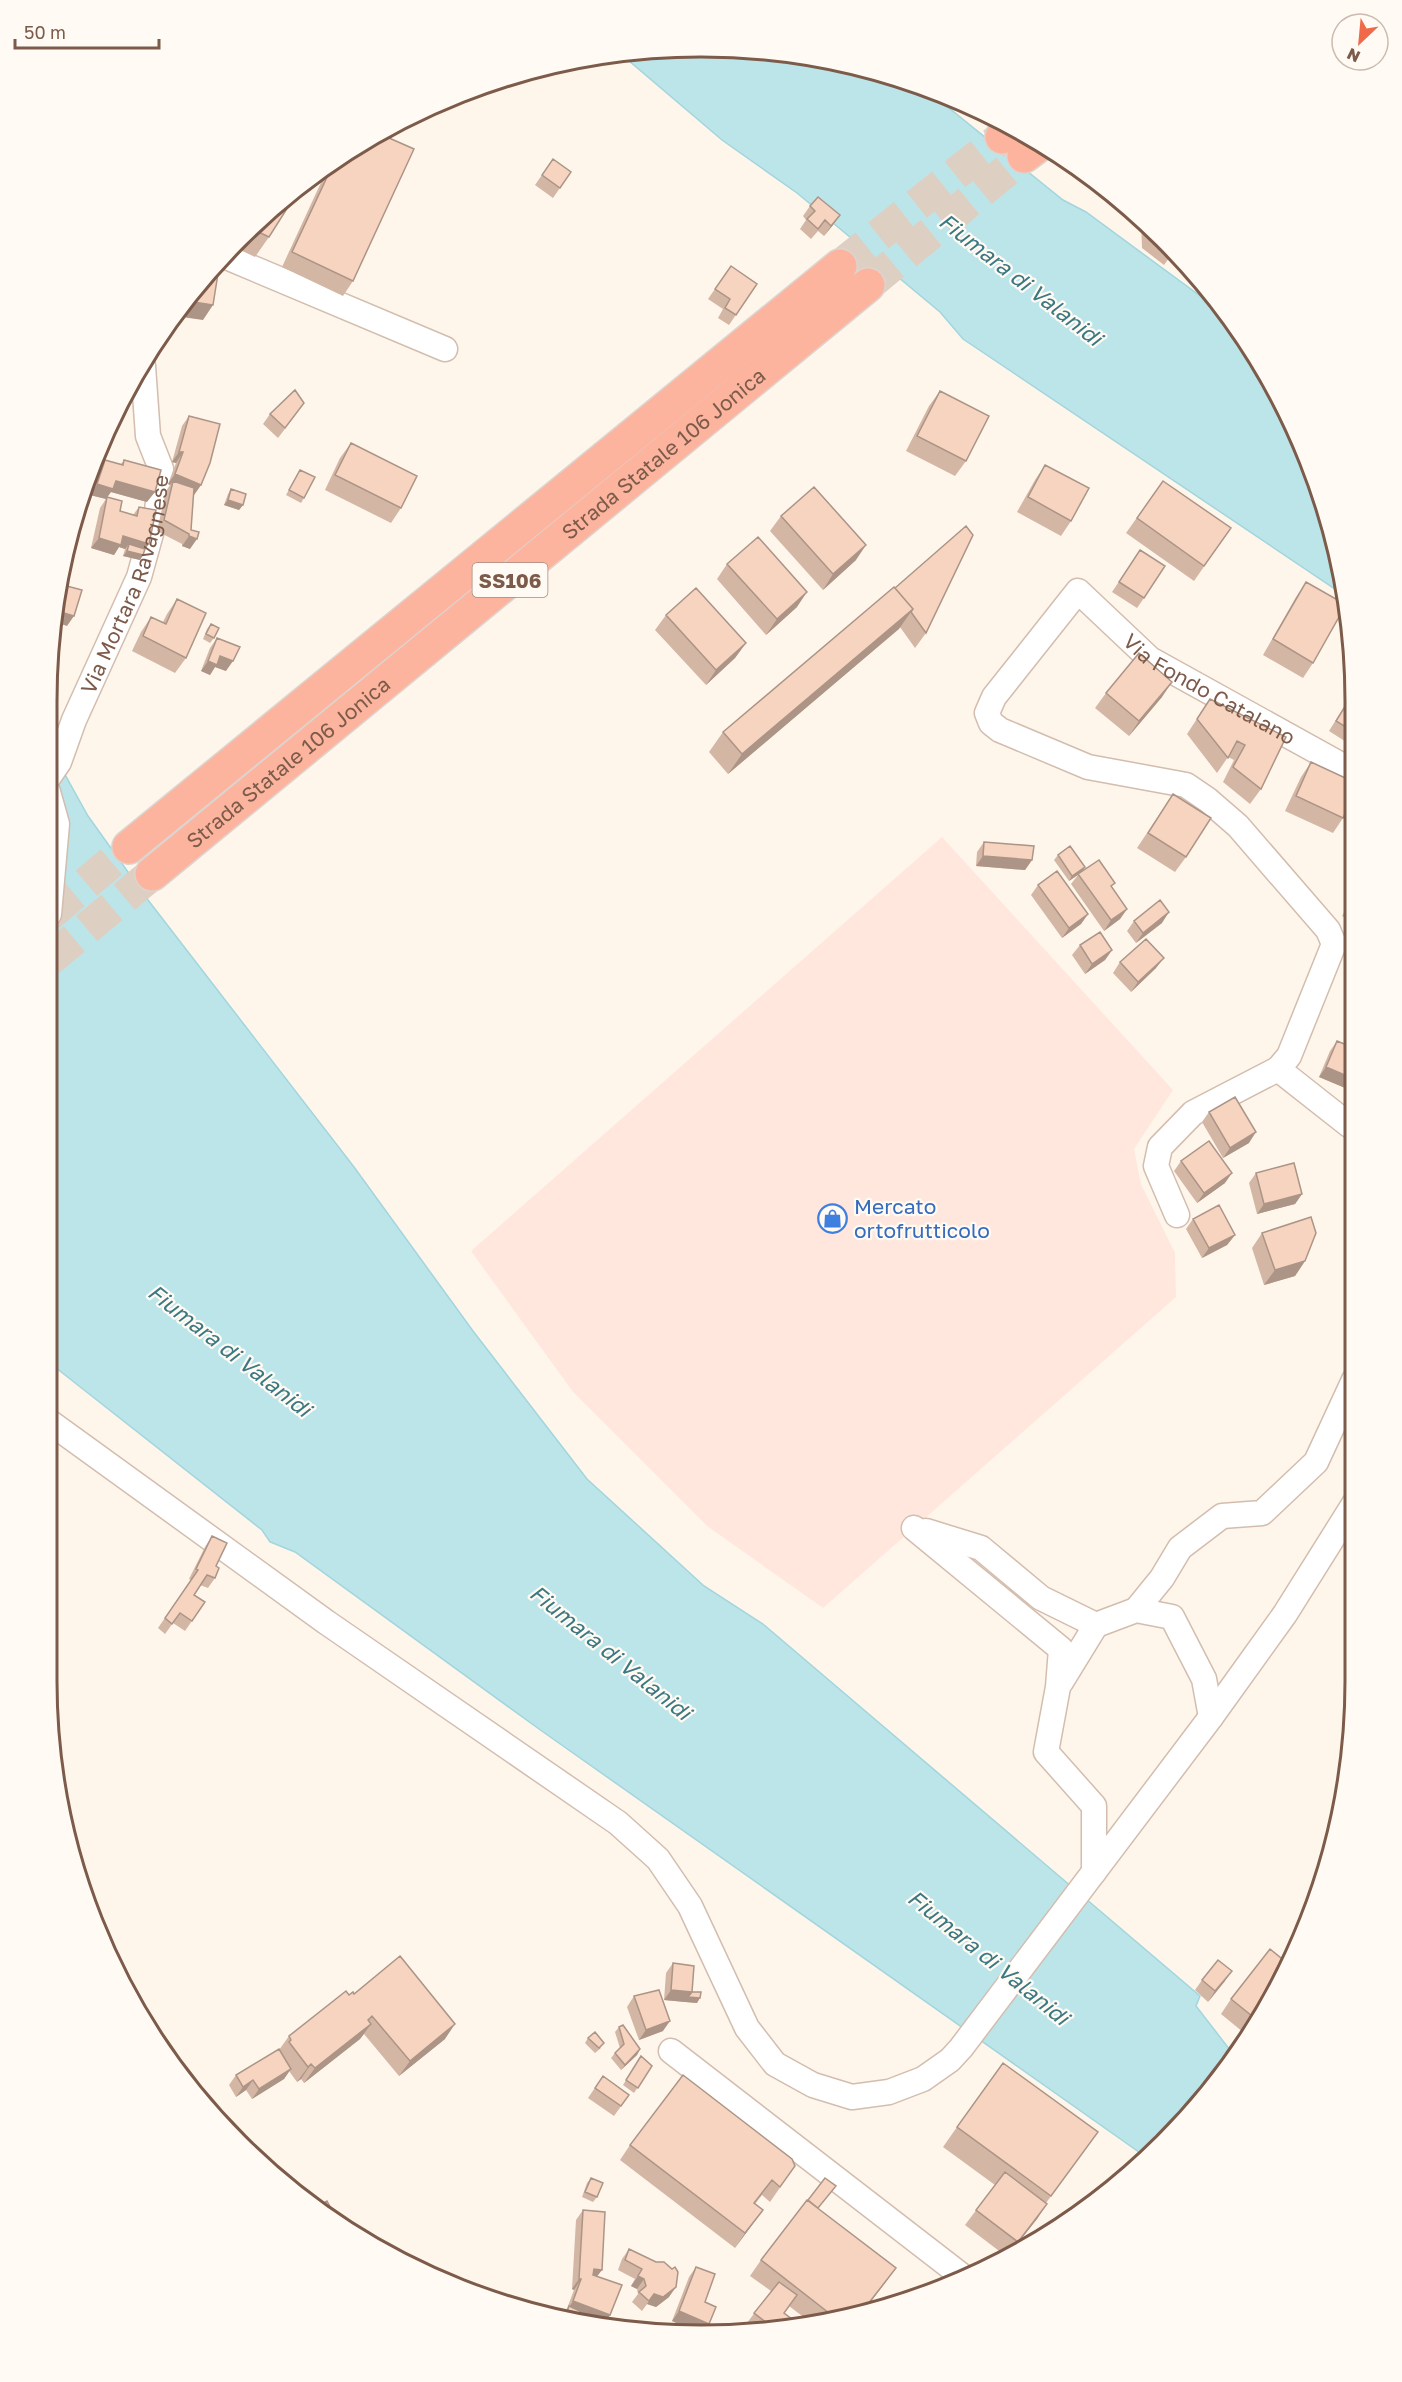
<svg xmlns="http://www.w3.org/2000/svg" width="1402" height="2382" font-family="'Golos Text',sans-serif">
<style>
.commercial{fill:#ffe7de}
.water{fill:#bce5ea;stroke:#a2d5dd;stroke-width:1.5}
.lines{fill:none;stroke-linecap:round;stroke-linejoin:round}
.highway-tunnel{stroke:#decfc3;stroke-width:33;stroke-dasharray:33 16;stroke-linecap:butt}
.minor-casing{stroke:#d3bdae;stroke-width:27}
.highway-casing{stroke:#ddd4d0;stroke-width:36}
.minor{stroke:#fff;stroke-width:24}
.highway{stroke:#fcb49e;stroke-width:33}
.wall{fill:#d4b6a5}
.shaded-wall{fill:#ac9486}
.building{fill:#f6d4c0;stroke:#ac9486;stroke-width:1.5}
.labels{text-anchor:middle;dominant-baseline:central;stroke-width:4.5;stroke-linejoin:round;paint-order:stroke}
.shield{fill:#fffaf3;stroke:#a48b7d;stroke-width:1.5}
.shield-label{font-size:20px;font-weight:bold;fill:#7d5b4a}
.street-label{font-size:21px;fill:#7d5b4a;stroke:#fffaf3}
.shop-label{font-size:21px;fill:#366cbe;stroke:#fffaf3;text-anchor:start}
.water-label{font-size:22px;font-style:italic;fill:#3c7882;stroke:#fffaf3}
.rim{fill:none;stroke:#7d5b4a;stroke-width:3}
</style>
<rect width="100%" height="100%" fill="#fef6eb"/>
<path class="commercial" d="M942 837 1173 1090 1134 1149 1141 1184 1175 1253 1176 1297 823 1608 707 1526 573 1392 471 1251Z"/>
<path class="water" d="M701 47 828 59 924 88 1063 200 1086 212 1218 309 1268 373 1321 491 1341 593 963 339 940 312 797 193 722 140 621 54Z
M48 744 88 816 148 900 354 1167 473 1331 587 1479 704 1586 763 1624 1200 1996 1196 2006 1230 2050 1232 2060 1146 2157 539 1729 295 1552 270 1542 262 1530 51 1364Z"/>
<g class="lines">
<path class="highway-tunnel" d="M840 266 1002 137
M868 285 1024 156
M49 915 129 847
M49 960 152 874"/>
<defs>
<g id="minor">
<path d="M224 256 445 349"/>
<path id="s1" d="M48 778 59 762 74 720 139 577 157 512 161 469 148 436 143 366"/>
<path d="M48 792 57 824 49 914"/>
<path d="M1278 1069 1349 1125 1354 1126"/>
<path id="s2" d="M1177 1215 1156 1166 1160 1147 1193 1113 1278 1069 1289 1056 1334 944 1328 930 1238 826 1208 800 1186 785 1088 767 1000 730 991 723 987 713 994 697 1078 591 1150 659 1354 772"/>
<path d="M51 1423 326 1622 618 1823 658 1859 690 1906 747 2028 775 2064 813 2085 852 2097 889 2092 923 2079 950 2060 961 2048 1211 1717 1285 1614 1354 1504"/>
<path d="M914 1528 1061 1649 1058 1687 1046 1752 1094 1806V1872"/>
<path d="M926 1531 981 1548 1041 1598 1096 1625 1136 1610 1172 1617 1204 1679 1211 1717"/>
<path d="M1136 1610 1162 1578 1180 1548 1222 1516 1262 1513 1316 1462 1354 1380"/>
<path d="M1061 1682 1096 1625"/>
<path d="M671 2051 966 2279"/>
</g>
<g id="highway">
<path d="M1002 137 1013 129"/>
<path d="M1024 156 1040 144"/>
<path d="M129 847 840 266"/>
<path id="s3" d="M152 874 868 285"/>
</g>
</defs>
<use href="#minor" class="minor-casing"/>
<use href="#highway" class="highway-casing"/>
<use href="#minor" class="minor"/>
<use href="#highway" class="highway"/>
</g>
<path class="wall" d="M337 157 353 281 343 296 282 267 330 163Z
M553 159 571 172 553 198 535 185Z
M299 188 269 237 255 257 232 246 238 238Z
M810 206 833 225 824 236 818 231 811 239 800 229 806 220 803 216Z
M1141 220 1164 238 1174 251 1164 265 1142 248Z
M731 266 757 284 729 325 718 318 723 309 708 299Z
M940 391 966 461 955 476 906 451 929 406Z
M297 413 278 438 263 424 270 414Z
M189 416 201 485 194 495 193 494 190 549 182 546V544L157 531 166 491 170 485 168 484 176 463 172 462 182 426Z
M351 443 401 508 391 523 325 490 340 458Z
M105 460 121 464 124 460 147 502 111 492 107 497 120 511 133 515 139 507 145 549 143 555 140 560 123 556 125 549 119 547 114 555 91 548 100 508 106 499 90 495 97 470Z
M1045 465 1071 521 1061 536 1017 512 1035 480Z
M300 470 304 498 301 503 286 495Z
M1163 481 1231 528 1194 581 1126 533Z
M231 489 243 505 239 510 224 505 228 494Z
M781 516 856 560 823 590 770 531Z
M1140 550 1144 598 1137 608 1112 592Z
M727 564 797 607 766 635 717 579Z
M1306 582 1313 663 1303 678 1263 655 1296 597Z
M894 587 926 633 915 648 900 627 728 774 709 752 723 732Z
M177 599 186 658 175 673 132 651 141 632 151 617 163 622 167 614Z
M666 615 746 643 735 658 706 685 655 630Z
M211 624 214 638 210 643 203 639 207 629Z
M217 638 226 671 215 667 210 675 201 671 210 648Z
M1354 691V747L1329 731Z
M1106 693 1162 697 1129 736 1095 708Z
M1210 699 1286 737 1261 789 1250 804 1223 782 1234 760 1228 757 1217 773 1187 734Z
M1311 762 1343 818 1333 833 1285 811 1301 777Z
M1173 794 1186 857 1175 872 1137 848Z
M984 842 1032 860 1025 870 976 866 977 852Z
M1058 855 1085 867 1082 871 1112 888 1127 909 1120 919 1104 931 1071 884 1078 875 1069 881 1054 860Z
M1038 885 1088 914 1081 924 1062 938 1031 895Z
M1354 894V922L1342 916Z
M1134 921 1162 923 1136 943 1127 931Z
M1080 945 1112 950 1105 960 1085 974 1072 955Z
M1120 962 1156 968 1131 992 1113 973Z
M1337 1041 1350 1090 1319 1077 1330 1051Z
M1209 1112 1249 1143 1223 1158 1202 1122Z
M1181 1161 1225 1183 1197 1203 1174 1171Z
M1256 1173 1302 1194 1295 1204 1257 1214 1249 1183Z
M1193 1219 1235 1235 1227 1245 1202 1258 1186 1229Z
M1262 1233 1305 1261 1295 1276 1264 1285 1252 1248Z
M212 1536 216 1566 215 1578 208 1588 200 1585 194 1595 205 1602 185 1631 173 1623 165 1634 158 1628 191 1580 189 1579 205 1547Z
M1286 1962 1249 2037 1221 2014 1231 1999Z
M673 1963 692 1992 697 2003 664 2000 666 1973Z
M1202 1980 1225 1981 1208 2002 1195 1990Z
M354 1994 445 2039 399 2076 364 2034 360 2039 304 2083 301 2079 297 2082 289 2071 284 2079 252 2099 246 2090 236 2097 229 2085 236 2075 279 2050 289 2036 349 1995Z
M634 1996 663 2031 639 2040 627 2007Z
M619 2027 640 2049 637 2055 621 2070 611 2058 615 2053 620 2048 615 2032Z
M588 2038 601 2048 595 2053 585 2043Z
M641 2056 652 2066 634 2093 623 2085Z
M603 2076 629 2095 614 2116 588 2098Z
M957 2127 1098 2132 1046 2203 1037 2219 1007 2257 965 2225 995 2185 943 2147Z
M630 2145 795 2166 770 2202 762 2195 755 2204 763 2210 735 2248 620 2160Z
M591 2178 597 2197 593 2202 582 2197 587 2183Z
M825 2178 818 2209 896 2268 862 2313 829 2323 814 2325 789 2306 784 2313 799 2327 759 2332 747 2323 771 2291 750 2276 761 2260Z
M583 2210 602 2270 597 2276 610 2315 603 2325 578 2316 575 2322 563 2319 574 2290 572 2289 576 2220Z
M629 2249 669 2297 656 2307 647 2304 642 2311 632 2302 638 2294 637 2289 631 2286 635 2279 618 2270 622 2259Z
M696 2267 705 2302 709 2324 703 2333H698L672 2321 689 2277Z"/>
<path class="shaded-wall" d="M840 215 833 225 824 236 831 226Z
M187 301 213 305 203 320 175 316Z
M179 452H183L176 463 172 462Z
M175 474 201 485 194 495 172 486 173 481 170 485 168 484Z
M116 481 155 492 147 502 111 492 106 499 90 495 97 484Z
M228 500 243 505 239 510 224 505Z
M123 536 149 544 141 554 129 544 125 549 119 547 114 555 91 548 99 538Z
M189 536 197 539 190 549 182 546Z
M866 545 856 560 823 590 833 574Z
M127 551 143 555 140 560 123 556Z
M807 592 797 607 766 635 777 619Z
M913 609 899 629 728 774 742 754Z
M57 611 74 616 67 626 55 622Z
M746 643 735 658 706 685 716 670Z
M220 656 233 661 226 671 215 667 210 675 201 671 208 661Z
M1172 682 1162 697 1129 736 1139 721Z
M983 856 1032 860 1025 870 976 866Z
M1085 867 1082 872 1069 881 1072 876Z
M1127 909 1120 919 1104 931 1111 920Z
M1169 912 1162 923 1136 943 1143 933Z
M1088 914 1081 924 1062 938 1069 928Z
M1112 950 1105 960 1085 974 1092 964Z
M1164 958 1156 968 1131 992 1138 982Z
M1326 1067 1354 1079V1085L1350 1090 1319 1077Z
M1256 1132 1249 1143 1223 1158 1230 1148Z
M1232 1173 1225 1183 1197 1203 1204 1193Z
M1302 1194 1295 1204 1257 1214 1264 1204Z
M1235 1235 1227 1245 1202 1258 1209 1248Z
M1305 1261 1295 1276 1264 1285 1275 1270Z
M1232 1971 1225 1981 1208 2002 1215 1991Z
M671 1990 692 1992 685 2002 664 2000Z
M688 1997 700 1998 697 2003 685 2002Z
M372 2016 362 2030 371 2024 360 2039 304 2083 315 2068Z
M670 2021 663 2031 639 2040 646 2030Z
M455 2024 445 2039 399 2076 410 2061Z
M640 2049 637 2055 621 2070 625 2065Z
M311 2064 301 2079 297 2082 308 2067Z
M291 2069 284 2079 252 2099 259 2089Z
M253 2080 246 2090 236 2097 243 2087Z
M1047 2204 1037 2219 1007 2257 1018 2242Z
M763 2210 752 2225 735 2248 745 2233Z
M896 2268 885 2283 862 2313H861Z
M594 2269 602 2270 594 2280 587 2279Z
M638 2276 644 2279 637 2289 631 2286Z
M579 2279H581L574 2290 572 2289Z
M676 2287 669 2297 656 2307 647 2304 642 2311 654 2294Z
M573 2301 610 2315 603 2325 567 2312 569 2306 566 2312Z
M679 2311 709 2324 703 2333H698L672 2321Z"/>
<path class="building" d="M380 134 414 149 353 281 292 252 336 158Z
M553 159 571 172 560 188 542 175Z
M299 188H300L269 237 250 228Z
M818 197 840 215 831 226 825 220 818 229 807 219 815 211 810 206Z
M1152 229 1164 238 1170 247 1152 233Z
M219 261H220L213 305 187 301Z
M731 266 757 284 736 315 725 308 730 299 715 289Z
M295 390 304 403 285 428 270 414Z
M940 391 989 416 966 461 917 436Z
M189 416 220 424 210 463 201 485 175 474 183 452H179Z
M351 443 417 476 401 508 335 475Z
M105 460 123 465 124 460 161 470 155 492 116 481 113 489 97 484Z
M1045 465 1089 488 1071 521 1028 497Z
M300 470 315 477 304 498 289 490Z
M173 481 194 488 191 530 199 532 197 539 189 536V534L164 520Z
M1163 481 1231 528 1204 566 1137 518Z
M814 487 866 545 833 574 781 516Z
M231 489 246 494 243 505 228 500Z
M107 497 122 501 120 511 137 516 139 507 156 510 149 544 123 536 121 545 99 538Z
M966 526 973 535 926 633 911 612 913 609 895 588Z
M758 537 807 592 777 619 727 564Z
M129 544 145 549 143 555 127 551Z
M1140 550 1165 566 1144 598 1119 582Z
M1306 582 1343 603 1344 608 1313 663 1273 639Z
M63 585 82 590 74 616 57 611Z
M894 587 913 609 742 754 723 732Z
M696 588 746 643 716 670 666 615Z
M177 599 206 613 186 658 143 636 151 617 166 624Z
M211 624 219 628 214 638 206 634Z
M217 638 240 647 233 661 220 656 217 665 208 661Z
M1139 653 1172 682 1139 721 1106 693Z
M1354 692V732L1336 721Z
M1210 699 1286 737 1261 789 1233 767 1245 745 1237 741 1228 758 1197 719Z
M1311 762 1354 782V794L1343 818 1296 796Z
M1173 794 1211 818 1186 857 1148 833Z
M984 842 1034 846 1032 860 983 856Z
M1070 846 1085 867 1072 876 1058 855Z
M1099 860 1115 883 1111 886 1127 909 1111 920 1078 874Z
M1057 871 1088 914 1069 928 1038 885Z
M1160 900 1169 912 1143 933 1134 921Z
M1100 932 1112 950 1092 964 1080 945Z
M1146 939 1164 958 1138 982 1120 962Z
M1337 1041 1354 1048V1079L1326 1067Z
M1235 1097 1256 1132 1230 1148 1209 1112Z
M1209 1141 1232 1173 1204 1193 1181 1161Z
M1294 1163 1302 1194 1264 1204 1256 1173Z
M1219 1205 1235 1235 1209 1248 1193 1219Z
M1311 1217 1316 1233 1305 1261 1275 1270 1262 1233Z
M212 1536 227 1543 216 1566 219 1568 215 1578 207 1575 194 1595 205 1602 192 1621 180 1613 172 1624 165 1618 198 1570 196 1569Z
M1270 1949 1286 1962 1257 2020 1231 1999Z
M400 1956 455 2024 410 2061 372 2016 368 2020 371 2024 315 2068 311 2064 308 2067 289 2042 291 2040 289 2036 346 1991 349 1995 353 1992 354 1994Z
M1218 1960 1232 1971 1215 1991 1202 1980Z
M673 1963 694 1966 692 1992 671 1990Z
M659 1990 670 2021 646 2030 634 1996Z
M692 1992H701L700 1998 688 1997Z
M623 2025 640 2049 625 2065 615 2053 624 2044 619 2027Z
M595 2032 604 2043 599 2048 588 2038Z
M279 2049 291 2069 259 2089 253 2080 243 2087 236 2075Z
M641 2056 652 2066 638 2088 626 2080Z
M1003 2063 1098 2132 1051 2196 957 2127Z
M683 2075 792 2159 795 2166 780 2187 772 2180 754 2203 763 2210 745 2233 630 2145Z
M603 2076 629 2095 621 2106 595 2088Z
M1005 2172 1047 2204 1018 2242 976 2210Z
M591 2178 603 2183 597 2197 585 2192Z
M825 2178 836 2186 818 2208 808 2200Z
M807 2200 896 2268 861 2313 838 2320 761 2260Z
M327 2201 341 2227 316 2207Z
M583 2210 605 2212 602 2270 594 2269 593 2275 622 2285 610 2315 573 2301 581 2279H579Z
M629 2249 656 2262H664L672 2269 675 2267 678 2272 676 2287 663 2297 654 2294 649 2301 639 2292 646 2286 644 2279 638 2276 642 2269 625 2260Z
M696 2267 715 2274 705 2302 716 2307 709 2324 679 2311Z
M779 2282 797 2295 784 2313 800 2325 798 2327 776 2330 754 2313Z
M569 2306 580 2311 575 2322 564 2320Z
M744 2328 751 2333 739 2334Z"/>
<defs>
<symbol id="shop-ring" viewBox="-11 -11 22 22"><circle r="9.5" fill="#fffaf3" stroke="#3f7fe0" stroke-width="1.5"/><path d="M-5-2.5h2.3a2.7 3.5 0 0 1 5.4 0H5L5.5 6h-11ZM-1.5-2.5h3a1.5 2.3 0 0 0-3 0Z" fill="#3f7fe0"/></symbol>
</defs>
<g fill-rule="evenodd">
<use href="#shop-ring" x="816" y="1202" width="33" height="33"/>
</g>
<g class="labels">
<rect class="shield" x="472.5" y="563" width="75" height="34" rx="4.5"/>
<g class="shield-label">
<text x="510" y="580">SS106</text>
</g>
<g class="street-label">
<text stroke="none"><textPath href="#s3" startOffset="662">Strada Statale 106 Jonica</textPath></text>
<text stroke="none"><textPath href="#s1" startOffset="210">Via Mortara Ravagnese</textPath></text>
<text stroke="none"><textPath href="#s2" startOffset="1108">Via Fondo Catalano</textPath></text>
<text stroke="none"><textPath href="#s3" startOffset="176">Strada Statale 106 Jonica</textPath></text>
</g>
<g class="shop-label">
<text x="854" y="1206">Mercato<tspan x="854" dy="24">ortofrutticolo</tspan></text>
</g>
<g class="water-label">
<text transform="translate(1021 279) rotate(38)">Fiumara di Valanidi</text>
<text transform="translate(230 1350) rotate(38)">Fiumara di Valanidi</text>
<text transform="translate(611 1652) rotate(39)">Fiumara di Valanidi</text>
<text transform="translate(989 1957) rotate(39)">Fiumara di Valanidi</text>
</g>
</g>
<path d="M0 0H1402V2382H0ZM701 57H701A644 644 0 0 1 1345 701V1681A644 644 0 0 1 701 2325H701A644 644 0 0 1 57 1681V701A644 644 0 0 1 701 57Z" fill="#fffaf3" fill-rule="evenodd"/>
<path class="rim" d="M701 57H701A644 644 0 0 1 1345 701V1681A644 644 0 0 1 701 2325H701A644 644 0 0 1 57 1681V701A644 644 0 0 1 701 57Z"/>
<g transform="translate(1360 42) rotate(206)"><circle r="28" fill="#fffaf3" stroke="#cbbaaf" stroke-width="1.5"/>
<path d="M0-4.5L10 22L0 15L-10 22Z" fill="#f06948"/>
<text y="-9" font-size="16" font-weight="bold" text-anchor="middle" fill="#7d5b4a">N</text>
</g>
<path d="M15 39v9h144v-9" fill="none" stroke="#7d5b4a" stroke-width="3"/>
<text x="24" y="39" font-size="18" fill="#7d5b4a" stroke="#fffaf3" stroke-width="4.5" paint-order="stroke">50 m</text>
</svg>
